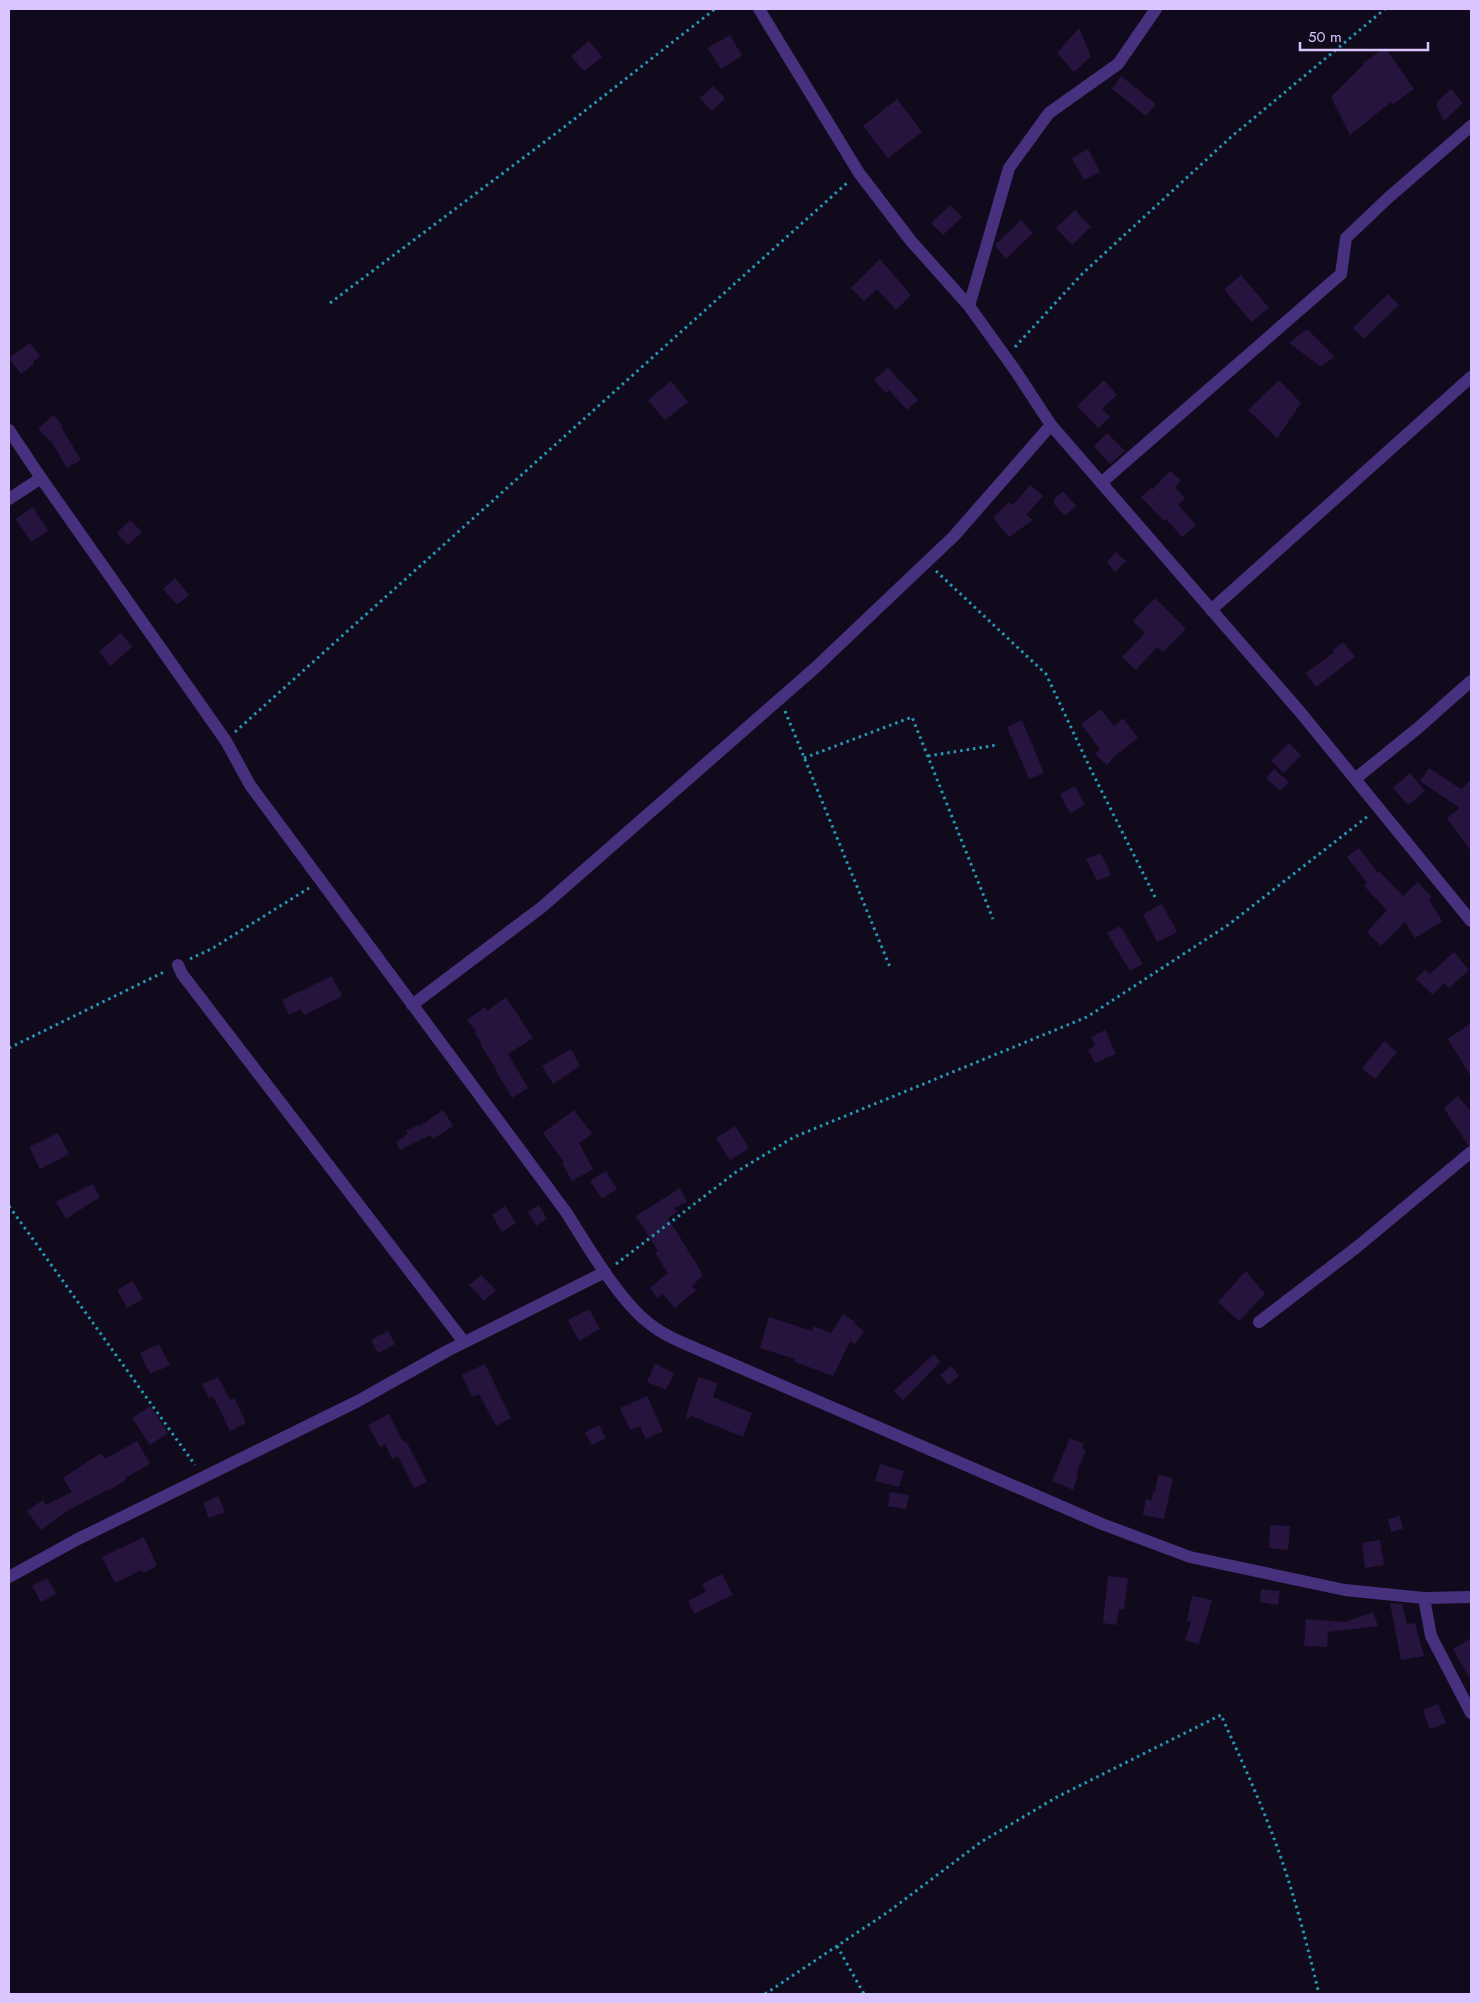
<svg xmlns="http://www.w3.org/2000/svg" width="1480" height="2003" font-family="Jost,sans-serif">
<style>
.building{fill:#27143e}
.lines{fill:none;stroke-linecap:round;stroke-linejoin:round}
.path{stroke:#2499b4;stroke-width:3;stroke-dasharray:2.5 4;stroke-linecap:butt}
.minor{stroke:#47317f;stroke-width:12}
</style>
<rect width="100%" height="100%" fill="#110a1c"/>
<path class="building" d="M1079 28 1091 56 1074 72 1057 53Z
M730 35 742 56 721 69 708 48Z
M589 41 602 57 584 71 571 56Z
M1385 48 1414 89 1393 104 1391 102 1350 135 1331 97 1364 64 1363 63Z
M1121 76 1156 104 1146 116 1112 89Z
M713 86 725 98 712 111 700 98Z
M1451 89 1463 103 1444 121 1437 107V102Z
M897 99 922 132 888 158 863 126Z
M1088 149 1100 172 1084 180 1072 158Z
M950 205 962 217 943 235 931 223Z
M1075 210 1091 227 1072 245 1056 228Z
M1021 220 1033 233 1006 259 995 246 996 244Z
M880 259 911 295 896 310 877 289 864 301 851 288Z
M1241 275 1269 308 1251 322 1224 289Z
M1388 294 1399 305 1364 339 1353 328Z
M1307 329 1335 357 1320 366 1289 343Z
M30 343 40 356 33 362 34 364 21 374 9 358Z
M888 368 918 400 907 410 889 390 886 393 874 380Z
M1104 380 1117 395 1102 409 1110 417 1098 428 1077 406Z
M1279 380 1301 403 1277 438 1248 410Z
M671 381 688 402 665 420 648 400Z
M53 415 63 426 61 427 81 460 67 468 53 444 38 429Z
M1107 433 1125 451 1110 464 1094 446Z
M1170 471 1181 480 1175 487 1185 498 1178 505 1196 525 1182 537 1166 519 1164 521 1141 497 1151 488 1152 490Z
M1030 485 1043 496 1026 515 1033 520 1009 537 993 518 1009 502 1013 505Z
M1063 491 1076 506 1065 516 1054 504V499Z
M33 507 48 531 31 542 16 519Z
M130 520 142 532 128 545 117 533Z
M1116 552 1126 561 1115 572 1107 562Z
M175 578 189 595 177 605 163 589Z
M1155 598 1186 629 1163 652 1157 647 1136 670 1122 657 1145 633 1133 621Z
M121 633 132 647 110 666 99 651Z
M1343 642 1355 657 1316 687 1306 673 1334 652 1333 650Z
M1101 709 1114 726 1123 718 1138 738 1116 755 1107 765 1095 754 1100 749 1081 724Z
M1022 720 1044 773 1029 779 1007 727Z
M1289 743 1301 755 1284 773 1271 761Z
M1429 768 1461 789 1471 780V851L1447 818 1460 808 1420 781Z
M1274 769 1289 782 1280 791 1266 778Z
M1410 773 1425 791 1408 805 1393 788Z
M1075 786 1085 805 1070 813 1060 794Z
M1359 848 1378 873 1379 871 1403 896 1418 882 1432 898 1429 900 1442 921 1415 938 1405 922 1381 946 1367 932 1387 910 1364 886 1367 883 1347 857Z
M1101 853 1111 875 1097 881 1086 859Z
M1162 904 1177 932 1157 942 1143 914Z
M1120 926 1143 964 1130 971 1107 933Z
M1454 952 1469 970 1449 988 1444 983 1433 995 1416 979 1425 970 1430 974Z
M332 976 342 996 304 1015 301 1009 289 1015 282 1000Z
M506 997 533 1038 508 1054 528 1088 512 1098 495 1069H496L481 1045 482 1044 474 1032 476 1031 467 1020 485 1007 487 1011Z
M1471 1023V1077L1448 1039Z
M1105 1030 1116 1054 1095 1063 1088 1050 1095 1046 1091 1037Z
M1384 1041 1397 1052 1375 1079 1362 1069Z
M571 1049 580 1066 553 1084 542 1066Z
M1458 1096 1471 1112V1144L1468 1145 1444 1108Z
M443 1110 453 1126 433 1139 430 1135 400 1150 396 1142 408 1134 406 1131 418 1125 419 1127Z
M574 1110 592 1134 579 1143 593 1169 572 1181 562 1163 564 1162 543 1133Z
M735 1126 749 1148 730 1160 716 1138Z
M58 1133 69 1154 40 1169 29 1147Z
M606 1171 617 1189 602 1199 590 1181Z
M93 1184 100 1197 66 1219 56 1202Z
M680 1188 687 1202 674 1208 677 1212 668 1218 703 1275 692 1286 696 1290 675 1308 663 1294 658 1298 650 1288 668 1273 655 1253 658 1251 636 1216Z
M539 1205 547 1219 536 1226 528 1212Z
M505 1206 516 1223 502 1232 492 1215Z
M1246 1271 1265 1294 1239 1321 1218 1302Z
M481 1275 496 1290 484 1301 469 1285Z
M133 1281 143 1299 127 1308 117 1290Z
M589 1309 600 1329 579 1341 568 1320Z
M843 1314 855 1322 854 1324 864 1331 855 1344 850 1341 833 1376 795 1362V1359L760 1348 769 1317 812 1331 814 1326 831 1333Z
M388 1331 395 1344 378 1353 371 1340Z
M159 1344 170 1365 150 1374 140 1353Z
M934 1354 940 1362 903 1400 894 1391Z
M485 1364 511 1418 496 1426 479 1394 472 1397 462 1375Z
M655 1364 674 1373 666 1390 647 1382Z
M951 1366 959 1376 948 1385 940 1375Z
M218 1377 230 1400 234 1398 246 1423 230 1431 213 1396 209 1398 202 1384Z
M698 1377 718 1383 713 1397 752 1413 743 1437 692 1416 685 1420Z
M647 1396 663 1431 646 1439 640 1426 630 1430 620 1408Z
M150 1406 168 1433 150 1445 132 1418Z
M389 1414 402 1440 405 1442 406 1441 427 1482 414 1488 398 1456 392 1459 385 1444 380 1447 368 1425Z
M599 1425 606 1438 592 1445 585 1432Z
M1070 1438 1084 1444 1082 1448 1086 1450 1076 1474 1078 1476 1073 1490 1052 1481Z
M137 1441 150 1464 125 1478 126 1480 108 1491 107 1490 67 1511 41 1530 27 1511 43 1500 46 1505 72 1492 63 1478 101 1453 105 1459Z
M880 1464 904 1471 899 1487 875 1481Z
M1158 1475 1173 1478 1164 1519 1143 1515 1146 1499 1152 1500 1153 1492H1155Z
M890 1492 909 1495 906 1509 888 1506Z
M218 1496 225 1512 209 1518 203 1503Z
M1400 1516 1403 1529 1391 1532 1388 1519Z
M1270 1525 1290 1526 1288 1550 1269 1548Z
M144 1537 157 1566 143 1573 141 1570 115 1583 102 1557Z
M1380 1540 1384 1565 1365 1568 1362 1543Z
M722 1574 733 1595 694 1614 688 1601 706 1592 702 1584Z
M1108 1576 1128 1578 1124 1610 1119 1609 1116 1625 1103 1623Z
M47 1578 56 1594 41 1602 32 1586Z
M1261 1589 1280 1591 1278 1605 1260 1602Z
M1192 1596 1212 1600 1199 1644 1185 1640 1191 1622 1187 1621Z
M1390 1603 1402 1604 1407 1624 1415 1623 1424 1656 1401 1660Z
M1373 1612 1378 1626 1328 1632 1327 1647 1304 1646 1306 1619 1345 1622Z
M1471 1638V1681L1453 1649Z
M1438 1704 1446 1723 1430 1729 1423 1710Z"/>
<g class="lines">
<path class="path" d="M330 303 559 131 715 9
M1015 347 1082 274 1231 137 1385 9
M936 571 1046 674 1090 768 1155 897
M785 711 890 967
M235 732 848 182
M928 756 997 745
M804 758 912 717 993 919
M190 959 213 948 309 888
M9 1048 166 971
M9 1206 195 1465
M616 1264 736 1172 794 1137 1087 1017 1228 925 1368 816
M837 1946 864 1994
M765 1994 888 1912 981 1842 1057 1797 1221 1715C1240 1757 1260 1800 1276 1844 1294 1893 1307 1944 1319 1994"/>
<path class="minor" d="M759 9 859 173 911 241 969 306 1015 370 1051 425 1301 713 1471 921
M969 306 1009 168 1049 113 1118 64 1156 9
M9 430 41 478 226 741 250 785 566 1212C587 1245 622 1306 654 1327 662 1333 672 1338 681 1342L1102 1524 1190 1557 1345 1590 1424 1598 1471 1597
M1101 483 1341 274 1346 238 1388 198 1471 126
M9 499 41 478
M1211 610 1471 377
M1355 779 1418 728 1471 681
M178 965 182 974 464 1342
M412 1005 542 907 815 668 954 536 1051 425
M1259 1322 1357 1247 1471 1152
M9 1577 76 1540 358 1401 447 1351 605 1272
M1424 1598 1431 1636 1471 1713"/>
</g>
<rect width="1480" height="2003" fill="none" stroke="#dac5ff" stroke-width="20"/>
<path d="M1300 42v8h128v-8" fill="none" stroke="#dac5ff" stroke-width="2.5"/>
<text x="1308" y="42" font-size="15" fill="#dac5ff" stroke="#110a1c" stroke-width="4" paint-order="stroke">50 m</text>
</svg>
